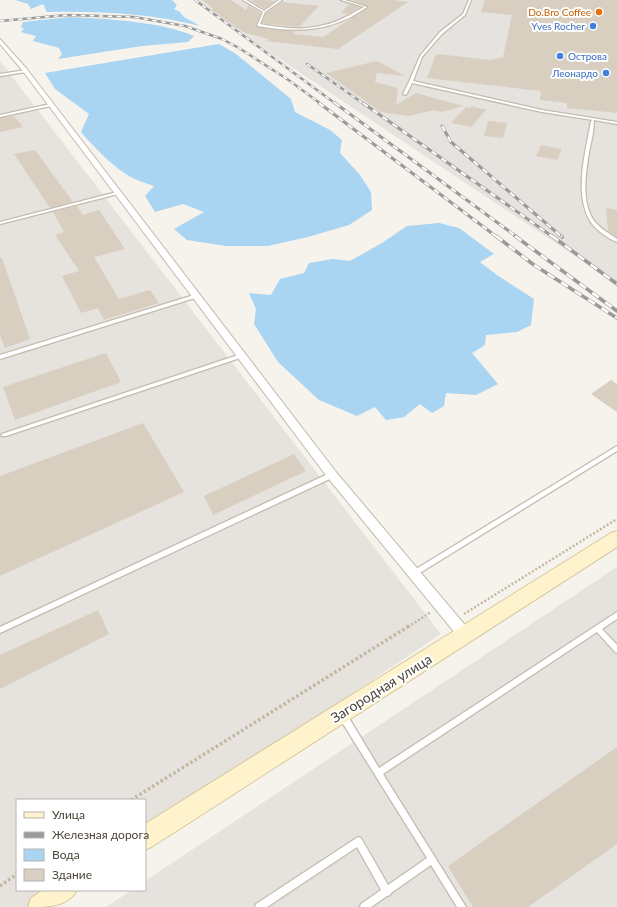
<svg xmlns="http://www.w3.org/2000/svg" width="617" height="907" font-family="Lato,sans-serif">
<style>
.industrial{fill:#e6e2dd}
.parking{fill:#e5e3e0}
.water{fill:#a9d4f2}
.building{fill:#d8cfc1}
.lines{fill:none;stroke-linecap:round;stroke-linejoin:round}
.lane-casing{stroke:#c2bbae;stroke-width:2.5}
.street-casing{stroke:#c2bbae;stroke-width:2}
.secondary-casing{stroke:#d6c79b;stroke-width:2}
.path-far1{stroke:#c4b79f;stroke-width:2.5;stroke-dasharray:2 2;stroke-linecap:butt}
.path{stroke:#c4b79f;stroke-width:3.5;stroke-dasharray:2.5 2.5;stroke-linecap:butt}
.lane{fill:#fff;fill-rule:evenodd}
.street{fill:#fff;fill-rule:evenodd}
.secondary{fill:#fff3cd;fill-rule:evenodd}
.rail-far2-casing{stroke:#9a9a9a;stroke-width:2.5}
.rail-far1-casing{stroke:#9a9a9a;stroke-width:3}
.rail-casing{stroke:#9a9a9a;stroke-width:3.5}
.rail-far2{stroke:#fff;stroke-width:1.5;stroke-dasharray:4.5;stroke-linecap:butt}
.rail-far1{stroke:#fff;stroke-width:2;stroke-dasharray:6;stroke-linecap:butt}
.rail{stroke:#fff;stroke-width:2.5;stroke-dasharray:8;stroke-linecap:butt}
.food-dot{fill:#e8710a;stroke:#fff;stroke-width:1.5}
.shop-dot{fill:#3f7fe0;stroke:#fff;stroke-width:1.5}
.labels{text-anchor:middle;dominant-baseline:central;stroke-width:4;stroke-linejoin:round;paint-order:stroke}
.far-food-label{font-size:10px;fill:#c56008;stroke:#fff;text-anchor:end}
.far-shop-label{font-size:10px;fill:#366cbe;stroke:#fff;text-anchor:end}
.near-street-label{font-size:14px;fill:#4b4439;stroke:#fff}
</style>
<rect width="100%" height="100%" fill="#f6f3ec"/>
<path class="industrial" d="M197 0H617V284L248 38Z
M0 61 441 634 145 832V800H17V890H58L33 907H0Z
M617 567V907H106L132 890H145V881Z"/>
<path class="parking" d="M453 0H464L458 14 418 49 408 67 388 64 361 50 352 53 343 46 397 11 412 13 421 5 446 8Z
M470 13 507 17 500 54 487 58 430 53 432 49 448 50 455 29 464 30Z
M481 87 533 92 532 103 478 96Z
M569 113 617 118V142L611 141 613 125 568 119Z"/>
<path class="water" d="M15 0H172L177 5 174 9 180 12 184 17 200 26C148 13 100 11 47 12L43 4 31 9 28 4Z
M70 17C108 19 158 21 194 36L188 42 142 46 58 59 62 54 59 48 33 41 36 36 21 32 24 29 21 27 23 22Z
M219 44 236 54 291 99 295 112 330 130 342 140 340 153 360 175 371 192 372 210 349 225 308 237 268 246H226L187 240 174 229 204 212 183 204 155 212 145 196 154 186C146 183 138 181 131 177 115 169 93 146 81 132L89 114 55 89 45 73Z
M439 223 459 228 494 254 480 262 497 275 534 299 531 325 517 332 486 335 485 345 472 353 498 384 476 395 446 393 444 406 432 413 420 404 404 417 386 420 375 407 357 416 319 400 278 362 254 324 256 309 249 293 271 295 280 279 304 273 309 263 333 259 350 261 382 243 407 226Z"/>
<path class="building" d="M202 0H231L246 10 248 5 261 13 256 25 257 27 295 31 293 34 323 37 368 7 367 6 352 0H393L408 2 338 49 266 41 268 39 243 32 211 9H214Z
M252 0H265L275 1 264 9 251 1Z
M485 0H617V113L567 108V103L540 100 541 91 427 78 436 54 491 60 503 57 512 15 481 12Z
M282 2 319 6 299 27 262 23 266 13Z
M349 4 360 7 349 14 341 13Z
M377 61 405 76 377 73 375 82 398 88 396 105 416 93 463 106 442 112 434 110 409 116 381 112 326 73Z
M472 106 486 110 471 127 451 123 466 107 470 108Z
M14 116 23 127 0 132V118Z
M488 121 507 123 503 138 484 136Z
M541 145 562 149 557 160 536 156Z
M35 150 73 202 50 208 14 154Z
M77 206 83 215 99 210 125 249 94 257 119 299 150 290 159 303 104 320 98 308 81 313 62 276 79 271 55 235 64 232 53 212Z
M606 208 617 210V237L608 231Z
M0 258H2L30 339 5 348 0 335Z
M106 353 121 382 15 420 3 387Z
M611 380 617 384V412L591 394Z
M143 423 184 492 0 576V476Z
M294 454 306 471 213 515 204 496Z
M98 610 109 634 0 689V655Z
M617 747V844L528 907H473L448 866Z"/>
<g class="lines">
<defs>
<path id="lane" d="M243 0H246L264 11 279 0H282L265 12 260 24C281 28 303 31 324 25 339 22 351 14 364 7L341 0H345L367 7C332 32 298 33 257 26L263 12Z
M469 0H471L465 15 442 34 422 57 413 81 542 110 617 122V124L594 120C594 129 592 139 590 147 586 169 580 204 595 222 601 229 610 234 617 239V242C607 238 594 229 589 219 574 191 586 150 591 121L593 120 542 112 412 83 406 95 403 94 409 82 420 56 440 32 463 14Z
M26 70 27 71V72L0 76V74Z
M50 104 52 105 51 106 0 117V115Z
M117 192 119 193 118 194 0 224V222Z
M194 295H196L198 296V297L0 359V355Z
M241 354 243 355V357L6 436H2L1 435 2 434Z
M617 446V451L415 576 413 577 411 576 410 574 411 572Z
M330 473H334L335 475 334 477 0 633V627Z
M617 612V619L602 629 617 645V653L615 652 597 632 383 774 466 907H457L431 865 391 893 390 895 387 896 371 907H360L361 904 381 890 357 847 267 907H255L256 904 358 837 361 838 388 885 427 858 340 719 339 716 340 713 343 712 346 713 379 768Z"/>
<path id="street" d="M0 39 26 68 336 472 470 631 472 635 470 639 465 641 460 639 328 478 22 70 0 44Z"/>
<path id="secondary" d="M617 531V547L153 846 145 850V824L611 533Z
M43 890H77C68 907 48 907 28 907L31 898Z"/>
</defs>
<use href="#lane" class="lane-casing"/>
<use href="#street" class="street-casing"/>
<use href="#secondary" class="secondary-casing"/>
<path class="path-far1" d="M464 614 617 519
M408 627 431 612"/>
<path class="path" d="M131 800 409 626
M0 886 17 874"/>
<use href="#lane" class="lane"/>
<use href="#street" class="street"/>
<use href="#secondary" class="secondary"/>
<defs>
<path id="rail-far2" d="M195 0 336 104
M0 21 67 15 134 17 185 26 222 39 239 48 290 81 321 104
M307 64 364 104"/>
<path id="rail-far1" d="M319 103 497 237
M335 103 517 237
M363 103 553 237
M442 126 451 142 562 237"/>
<path id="rail" d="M496 236 534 265 617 318
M515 236 617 311
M552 236 617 284
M561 236 562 237"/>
</defs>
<use href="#rail-far2" class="rail-far2-casing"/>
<use href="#rail-far1" class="rail-far1-casing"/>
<use href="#rail" class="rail-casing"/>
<use href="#rail-far2" class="rail-far2"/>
<use href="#rail-far1" class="rail-far1"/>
<use href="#rail" class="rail"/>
</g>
<circle class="food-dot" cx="599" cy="12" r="4"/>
<g class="shop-dot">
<circle cx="593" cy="26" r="4"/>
<circle cx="560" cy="56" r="4"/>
<circle cx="606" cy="73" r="4"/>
</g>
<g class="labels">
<g class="far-food-label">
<text x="591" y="12">Do.Bro Coffee</text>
</g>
<g class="far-shop-label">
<text x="585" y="26">Yves Rocher</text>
<text x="568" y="56" text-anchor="start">Острова</text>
<text x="598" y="73">Леонардо</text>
</g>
<g class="near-street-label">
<text transform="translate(381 688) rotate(-32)">Загородная улица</text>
</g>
</g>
<rect x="16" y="799" width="130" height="92" fill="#ffffff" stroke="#b7b4b0"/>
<rect x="24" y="812" width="20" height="6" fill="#fff3cd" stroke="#b7b4b0"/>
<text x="52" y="819" font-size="12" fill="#4b4439">Улица</text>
<rect x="24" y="832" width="20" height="6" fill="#9a9a9a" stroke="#b7b4b0"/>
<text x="52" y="839" font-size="12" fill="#4b4439">Железная дорога</text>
<rect x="24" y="849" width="20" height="12" fill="#a9d4f2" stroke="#b7b4b0"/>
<text x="52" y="859" font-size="12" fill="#4b4439">Вода</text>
<rect x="24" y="869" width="20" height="12" fill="#d8cfc1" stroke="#b7b4b0"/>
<text x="52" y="879" font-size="12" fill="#4b4439">Здание</text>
</svg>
